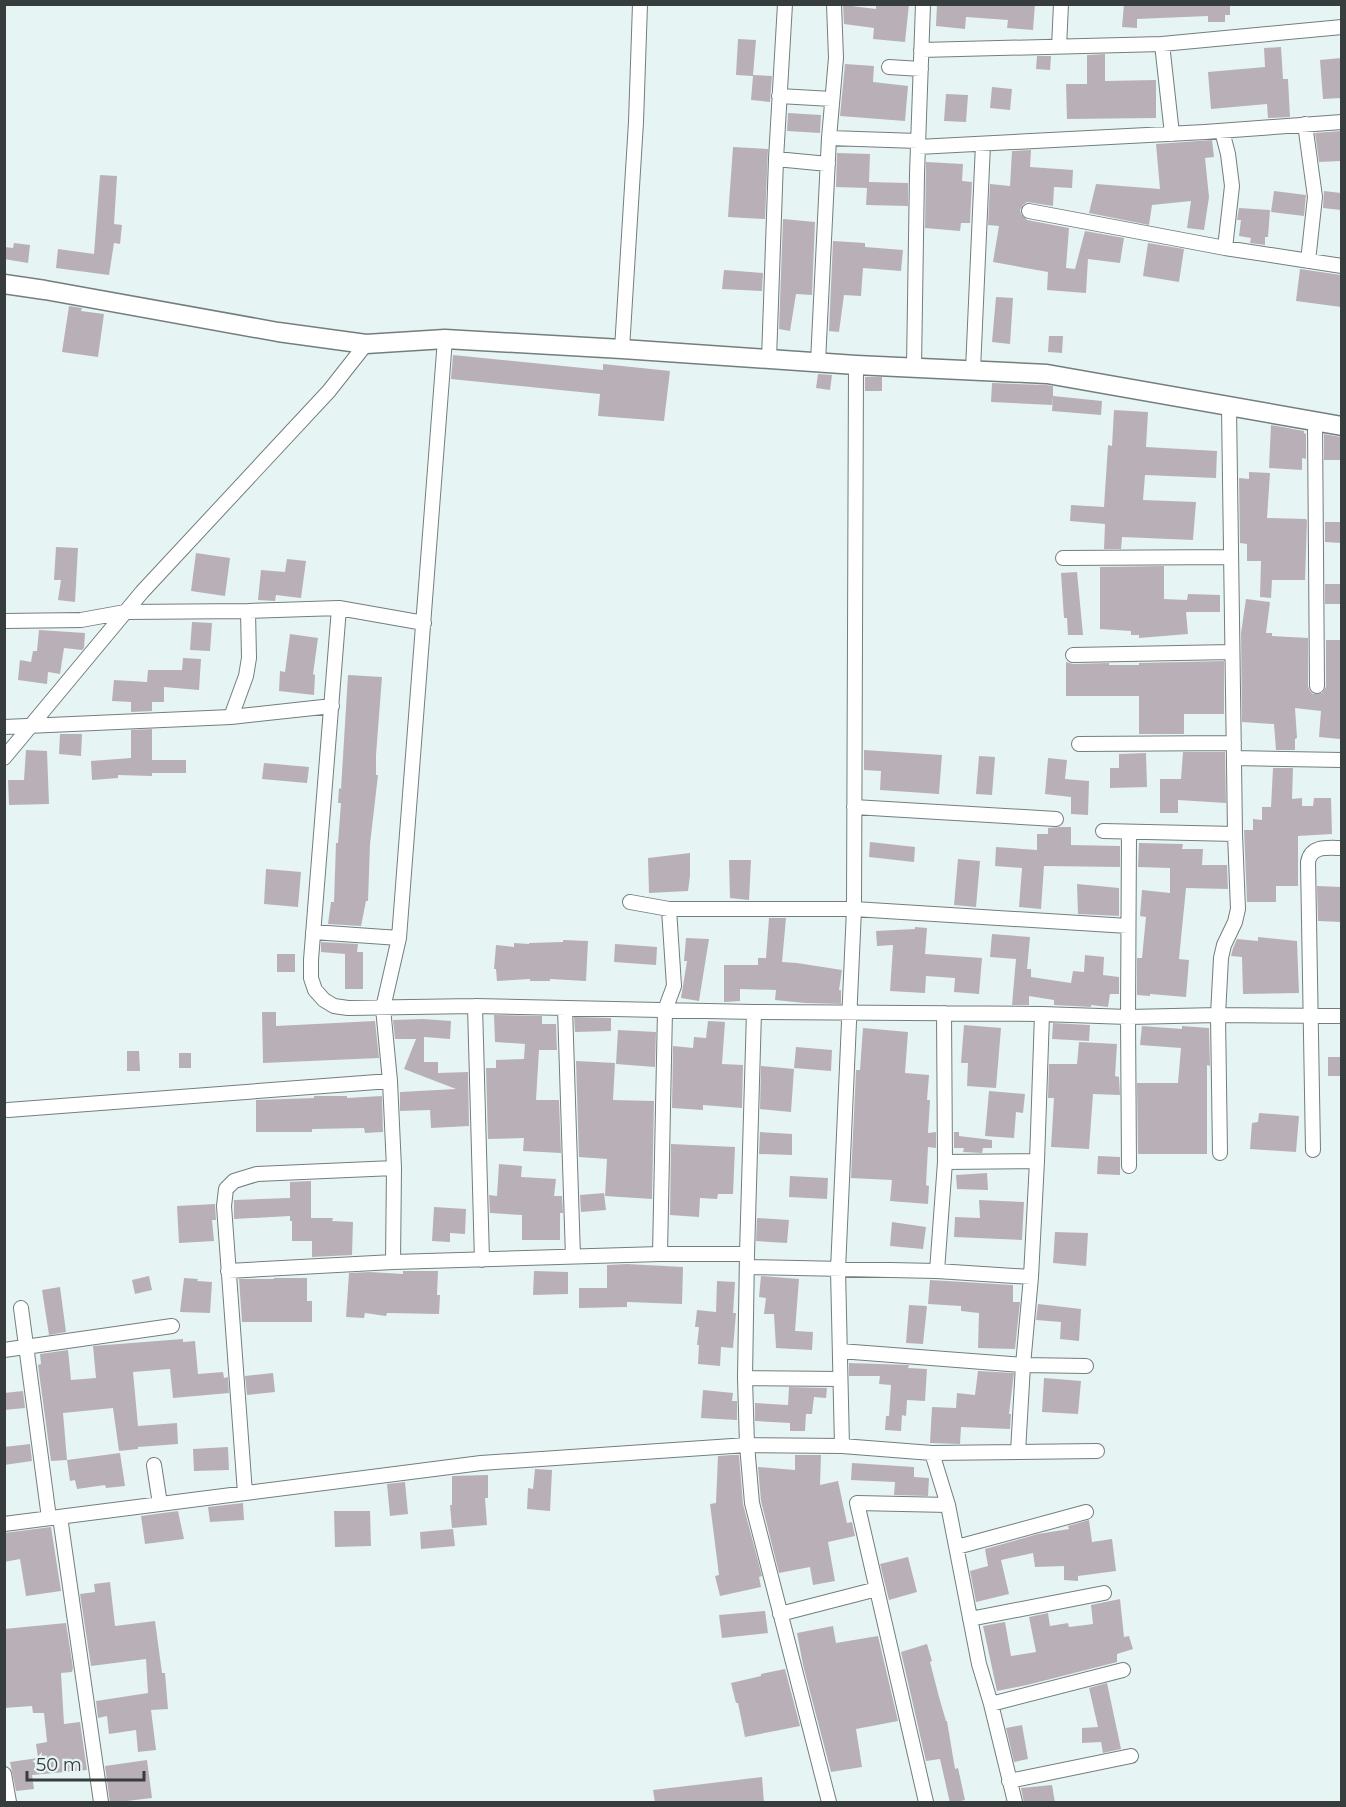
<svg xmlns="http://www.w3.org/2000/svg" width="1346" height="1807" font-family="Montserrat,sans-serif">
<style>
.building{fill:#b9b0b7}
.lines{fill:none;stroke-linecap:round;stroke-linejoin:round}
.street-casing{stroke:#737e7e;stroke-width:16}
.secondary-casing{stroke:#737e7e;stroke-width:21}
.street{stroke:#fff;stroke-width:14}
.secondary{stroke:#fff;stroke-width:18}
</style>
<rect width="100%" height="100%" fill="#e7f4f4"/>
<path class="building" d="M876 4H909L905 42 873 39 874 28 844 24 843 5 876 9Z
M937 4H1035L1033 30 1007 28 1008 20 966 17 965 29 936 26Z
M1124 4H1230V15H1225V22H1208V16L1137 19V28L1122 27Z
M738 39 756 40 753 75 772 76 770 102 751 100 753 76 736 75Z
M1281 47 1283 79H1288L1290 117 1268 118 1267 104 1211 109 1208 72 1265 67 1264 48Z
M1105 54V81L1156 80V118L1067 119 1066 84H1087V55Z
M1037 56H1051L1050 70 1036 69Z
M1341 58V98L1323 99 1320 60Z
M845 64 874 66 873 82 908 86 905 121 840 116Z
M992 87 1012 89 1010 110 990 108Z
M946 94 968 95 966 122 944 121Z
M788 113 821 115 820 133 787 131Z
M1341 131V161L1319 162 1315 133Z
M1212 140 1214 157 1205 158 1209 197 1204 230 1187 228 1191 201 1152 205 1149 225 1089 213 1096 184 1160 189 1156 144Z
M733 147 768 149 765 219 728 217Z
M1031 150 1030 167 1073 170 1072 188 1054 187 1053 206 1027 202 1023 205 1020 210 1021 214 1027 220 1069 228 1066 268 1075 269 1085 231 1124 238 1120 263 1088 259 1086 293 1047 290 1048 272 993 262 999 226 988 225 990 184 1010 186 1012 151Z
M837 153 870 154 869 182 908 183V206L866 205 867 188 836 187Z
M926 162 963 164 962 181 972 182 970 223H961L960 231 925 228Z
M100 175 117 176 114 224 122 225 120 244 114 243 109 275 56 268 58 249 94 254Z
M1274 191 1306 195 1304 216 1271 212Z
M1324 191 1341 193V210L1323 208Z
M1239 208 1270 210 1268 237H1265V245L1250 243 1251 238 1239 236 1241 220H1237Z
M783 219 815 222 812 295 796 294 790 331 779 329Z
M833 241 865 243V247L903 250 901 271 863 268 861 296 844 295 839 332 829 331Z
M14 243 30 245 28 263 4 259V247L13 248Z
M1148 243 1184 249 1179 282 1143 276Z
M1300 269 1341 275V307L1296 301Z
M724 270 763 273 762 291 722 289Z
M996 297 1013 298 1010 344 992 342Z
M69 306 82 308 81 311 104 314 98 357 62 352Z
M1049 336H1063L1062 353 1048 352Z
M453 355 603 370V364L670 371 664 421 598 416 600 394 451 379Z
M818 374 832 375 830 390 816 388Z
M865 377H882V391H865Z
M992 383 1046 385 1053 386V396L1102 401 1101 415 1052 411 1053 397 1052 405 991 402Z
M1114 410 1148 412 1146 447 1217 451 1216 478 1145 475 1143 500 1196 502 1193 540 1122 537 1121 549H1104L1105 524 1070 521 1071 505 1104 507 1108 445 1112 446Z
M1271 425 1304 431V433L1306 434V459L1302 458V470L1269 468Z
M1324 434 1341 437V460H1324Z
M1249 472 1270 473 1267 518 1306 519 1307 521 1305 580H1272L1271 598 1260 597 1261 561H1247V544L1240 543 1239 478 1249 479Z
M1325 522H1341V543L1325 542Z
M56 547 78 548 75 602 58 600 61 580H54Z
M196 553 230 558 225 596 191 591Z
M287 559 306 561 301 598 276 595 275 601 258 600 261 570 285 572Z
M1164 566V599L1187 600 1188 594 1220 595V612H1186L1188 634 1139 638V635H1131V631L1100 629V567Z
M1077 572 1083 635H1068L1067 618H1064L1061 573Z
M1325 584H1341V604H1325Z
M1246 599 1270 602 1266 633H1272V636L1308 638V686L1310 691 1313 694 1322 693 1326 687V640H1341L1340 739 1319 737 1321 711 1295 708 1297 738 1295 739V750H1276L1274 724 1242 722 1241 633Z
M192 622 212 623 210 651 190 650Z
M39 630 85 633 84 648 82 650 64 648 60 674 48 672 47 684 18 680 20 660 31 662 33 651H37Z
M290 634 318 638 313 674 315 675 314 695 279 691 280 671 285 672Z
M183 658 201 659 199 690 164 687V702H152V711L131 712V702L112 701 114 680 147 682 148 670H182Z
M1224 661V714H1184V734H1139V696H1066V662L1073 664 1109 663V665H1139V663Z
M348 675 382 677 376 755V775H378L370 844 368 901H366L361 926 328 924 331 902H334L336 843H338L341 803H338L339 788 341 789Z
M152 729V760H186V773H152V776L118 775V778L92 780 91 761 131 758V730Z
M60 734H82L81 756 59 754Z
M26 750 47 751 49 804 9 805 8 780H24Z
M864 750 942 755 939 794 880 790 881 771 864 770Z
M1183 752H1225L1226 803 1178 800V813H1160V779H1181Z
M1146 753 1147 787 1110 788V768H1119V754Z
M979 756 995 757 992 795 976 794Z
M1048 758 1067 760 1065 779 1089 781 1088 815 1071 814V797L1045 794Z
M264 763 309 767 307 783 262 779Z
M1273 768H1293L1292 799 1302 798V806H1313L1314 798H1331L1332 834 1298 836V886H1276V902H1247L1244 830H1253V819L1262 820V807H1271Z
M1060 827H1071V845L1120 846V867L1044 866 1041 909 1019 907 1022 868 995 866 996 847 1037 850V834H1048V828Z
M870 842 915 847 914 862 869 857Z
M1139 843 1183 844 1182 849H1203L1202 865H1227L1228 889 1186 888 1179 959 1189 960 1186 997 1150 994V996L1137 995V958H1142L1146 917 1140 916 1142 890 1170 893V868L1138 867Z
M690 853V876L688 891 649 893 648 858Z
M958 859 980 861 976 907 954 905Z
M729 860H751L749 900 730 898Z
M266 869 301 872 298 907 264 904Z
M1077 884 1119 888V916L1078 914Z
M1317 886 1341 887V922L1318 921Z
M769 918H786L782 962 797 963 842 970 839 990H841V1004L805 1003 775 1000 776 990 740 989V1001L724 1002V965H758V958H766Z
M915 927 927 928 925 954 982 958 979 994 954 992 955 978 926 976 925 993 890 991 893 945 877 946 876 931 915 929Z
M992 934 1030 937 1027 969H1031V977L1071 983 1073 971 1084 972 1085 955 1104 957 1103 975 1119 977V994H1110L1108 1007 1091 1005V1007L1054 1005V1000L1029 996V1005H1012L1016 959 990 957Z
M1258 937 1297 941 1299 993 1243 994 1242 957 1231 956 1233 948 1237 939 1258 941Z
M686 938 709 939 699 1001 681 998 687 961H684Z
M563 940 588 941 586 981 550 979V981H530V979L497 981 496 969H494L496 945 514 947V943L529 944V943L563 942Z
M321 942 358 944 357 952H363V989H345V954L321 952Z
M615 944 657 947 656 965 614 962Z
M277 954H295V972H277Z
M262 1012H276V1026L375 1021 379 1058 263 1063Z
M494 1015 542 1016V1024H556L557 1050H539L536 1100H559L561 1153 523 1151 524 1138 488 1139 486 1068H496V1060L524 1059 525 1044 495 1042Z
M574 1017 611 1018V1031L575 1032Z
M423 1019 451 1021 450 1039 424 1037V1062H438V1073L468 1072 469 1126 431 1128 430 1110 400 1111V1092L456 1089 404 1069 416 1039H395L393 1020Z
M708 1021 725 1022 722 1064 743 1065 742 1108 703 1105V1110L672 1108 673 1046 693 1048 694 1037 706 1038Z
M1053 1023 1090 1025 1089 1041 1052 1039Z
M964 1025 1001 1028 996 1088 967 1086 968 1063H961Z
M1142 1026 1182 1029V1026L1209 1028 1210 1066 1207 1065V1154H1138L1137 1083H1178L1181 1048 1140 1045Z
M863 1028 908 1032 905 1073 929 1075 927 1100H930L928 1133 936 1132V1148L928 1147 926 1185 929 1186 928 1204 890 1201 892 1180 851 1178 856 1070H860Z
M618 1030 656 1032 655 1067 616 1064Z
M1079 1042 1117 1044 1115 1076 1119 1077 1120 1095 1093 1094 1089 1149 1051 1147 1054 1098H1048L1049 1064H1077Z
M796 1047 832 1050 831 1071 794 1068Z
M127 1051H139L140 1071H127Z
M179 1053H191V1068H179Z
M1328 1057H1341V1076H1328Z
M576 1061 615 1063 613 1100 654 1101 652 1199 605 1196 607 1159 579 1157Z
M761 1066 794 1069 791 1112 760 1109Z
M989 1091 1025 1094 1023 1113 1016 1112 1014 1138 985 1136Z
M314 1096H347V1098L382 1096 383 1132 365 1133 364 1128 312 1129V1132H256V1100L314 1098Z
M1259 1113 1299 1116 1296 1152 1250 1149 1252 1123 1258 1122Z
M760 1132 792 1134V1155L759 1154Z
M954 1132H959V1136L992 1140V1148H983L982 1153 963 1152 964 1148H954Z
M671 1144 735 1147 733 1194H718L717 1199 700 1198 699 1217 670 1215Z
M1098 1156 1120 1157V1175L1097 1174Z
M499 1164 522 1166 521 1177 556 1179 554 1196H562L563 1213H560V1240H522V1215L490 1213 489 1195 497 1196Z
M987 1173 988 1190 957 1189 956 1175Z
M790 1176 828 1178 827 1199 789 1197Z
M311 1181V1218H333L332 1221 353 1222 352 1255 312 1257V1241H292V1221H290V1216L234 1219V1200L290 1198V1182Z
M604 1193 606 1210 581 1212 580 1195Z
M979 1200 1024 1202 1022 1240 954 1237 955 1217 980 1218Z
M215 1204 216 1220H212L214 1241 179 1243 177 1206Z
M434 1207 466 1209 465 1234 450 1233V1242L432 1241Z
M757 1218 789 1220 787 1243 756 1241Z
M892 1222 926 1227 923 1249 890 1246Z
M1055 1232 1088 1233 1086 1266 1053 1263Z
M627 1264 683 1267 682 1304 627 1302V1307L579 1308V1288H607V1265Z
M403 1271H438L437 1295H440L439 1314 387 1313 386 1316 365 1313 364 1318 346 1317 349 1273 370 1272 403 1274Z
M534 1271 568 1272V1294L533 1295Z
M149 1276 152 1290 135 1294 132 1280Z
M761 1276 799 1279 795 1331 813 1332 812 1350 776 1348 774 1314H764L766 1298 759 1297Z
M184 1278 198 1279 197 1281 212 1282 210 1313 180 1312Z
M274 1278H307V1301H312V1322H242L239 1279H274Z
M930 1280 1013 1285V1302H1020L1015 1349 978 1348 979 1313 961 1311V1306L928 1304Z
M717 1281 735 1282 733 1313H736L733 1348 721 1347 720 1366 698 1364 699 1345H697L699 1327H695L697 1310 716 1312Z
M60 1287 66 1332 49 1335 42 1290Z
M1038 1304 1081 1309 1079 1341 1060 1339 1061 1322 1036 1320Z
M909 1305 927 1306 923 1344 906 1343Z
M183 1339V1342L195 1341 198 1374 223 1372 224 1378 228 1377 229 1393 173 1398 170 1369 133 1372 138 1426 177 1423 178 1444 138 1447V1449L119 1451 113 1408 63 1413 67 1460 51 1461 38 1365 41 1364 40 1354 68 1350 71 1380 96 1378 93 1346Z
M849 1363 909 1365 908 1368 927 1369 925 1401 907 1400 906 1416 902 1415 901 1431 885 1430 886 1416H889L891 1385 879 1384 880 1376H849Z
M978 1371 1014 1373 1009 1414H1011L1010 1429 961 1427 960 1444 930 1443 932 1407 956 1408 957 1393 975 1395Z
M273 1373 275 1392 247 1395 245 1376Z
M1044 1378 1081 1381 1078 1414 1042 1412Z
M789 1387 827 1388 826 1398 814 1397 812 1414H806L805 1431H790V1423L755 1421V1403L788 1405Z
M703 1390 733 1393 732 1401H737V1420L701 1418Z
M23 1391 25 1408 4 1410V1393Z
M30 1444 32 1461 4 1465V1447Z
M228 1447 229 1470 194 1471 193 1449Z
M120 1453 125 1486 106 1488 105 1485 77 1489 75 1480 70 1481 67 1460Z
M732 1455H739L743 1504 762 1576 759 1577 761 1587 720 1596 715 1576 719 1575 710 1504 716 1503 718 1456Z
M795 1455H821L820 1485 838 1481 847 1523 852 1522 855 1536 828 1542 835 1581 813 1585 810 1567 779 1573 761 1501 758 1467 795 1470Z
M852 1463 914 1467V1477L929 1478 928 1496 894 1495 895 1482 851 1480Z
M535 1469 552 1470 550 1511 527 1509 528 1488 533 1489Z
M488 1475V1498H485L487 1525 452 1528 450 1505H452V1476Z
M405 1482 408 1514 390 1516 387 1484Z
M243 1503 244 1520 210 1522 208 1507Z
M178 1511 184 1539 145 1544 141 1516Z
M334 1511H370L371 1546 335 1547Z
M1089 1520 1092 1542 1112 1539 1116 1571 1078 1576V1581L1064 1580V1566L1035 1567 1033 1553 1001 1560 1009 1594 976 1602 970 1571 988 1566 985 1549 1038 1534 1069 1529 1068 1526Z
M51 1527 61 1591 26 1596 20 1559 4 1562V1533Z
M453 1529 455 1546 421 1549 420 1532Z
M908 1557 917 1592 889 1600 880 1564Z
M110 1582 115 1626 155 1621 162 1673H165L168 1709 151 1710 156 1750 138 1752 136 1730 109 1734 107 1716 98 1718 96 1701 148 1693 146 1659 91 1666 80 1594 95 1592 94 1584Z
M1120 1599 1124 1637 1129 1636 1133 1649 1117 1654V1662L1027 1685 997 1691 983 1626 1005 1622 1011 1656 1036 1652 1029 1617 1048 1613 1050 1626 1068 1623 1069 1627 1093 1624 1091 1605Z
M765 1611 768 1633 722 1638 719 1615Z
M66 1623 73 1668 72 1672 61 1673 64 1724 80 1722 87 1770 32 1775 34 1789 16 1791 10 1762 38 1758 36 1744 47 1742 44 1713H33L32 1706 4 1708V1629Z
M833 1626 836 1643 878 1636 898 1721 856 1729 862 1767 831 1772 803 1665 797 1633Z
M927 1644 932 1661 930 1662 939 1697 946 1721H947L955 1769 958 1768 965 1800 952 1803H950L940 1759 926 1761 901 1652Z
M785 1669 800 1726 745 1737 738 1703H736L731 1683 761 1676V1674Z
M1107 1683 1121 1749 1103 1753 1101 1742 1082 1743V1728L1098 1727 1089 1688Z
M1022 1725 1028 1759 1014 1762 1006 1728Z
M147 1760 152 1798 110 1803 105 1766Z
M762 1777 764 1803H655L653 1790Z
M1052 1785 1055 1803H1024L1021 1788Z"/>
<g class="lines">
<defs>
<path id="street" d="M1162 44 1172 134
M1059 47 1061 4
M921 50 1162 44 1342 27
M889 67 921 69
M779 96 832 99
M1305 124 1315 197 1308 261
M1222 131 1228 154 1232 186 1225 248
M829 138 918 141
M918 147 1205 132 1342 122
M776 159 828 164
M1029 211 1225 248 1342 266
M445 339 399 938 383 1008 390 1081 394 1168 393 1262 660 1254H747L745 1378 747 1445 752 1503 829 1802
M622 349 636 122 640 4
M769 359 776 159 785 4
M818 362 829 138 836 58 834 4
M914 367 917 174 923 4
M973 370 983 144
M1315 422 1317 686
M1063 558 1231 557
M339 608 311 960V978L315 990 324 1000 334 1006 348 1008 475 1006 754 1012 1042 1014 1037 1161 1031 1277 1023 1365 1018 1452
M4 621 81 620 125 612 248 611 339 608 424 623
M1073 655 1232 652
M231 717 246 676 249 658 248 611
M4 727 231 717 332 706
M1079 744 1234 743
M4 758 142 592 329 391 366 344
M1234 758 1342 760
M854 807 1056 819
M1103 831 1235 834
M1129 832 1128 1017 1129 1166
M630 902 669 909H854L1128 926
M313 932 399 938
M475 1006 482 1260
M565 1008 573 1257
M1042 1014 1128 1017 1218 1015 1342 1016
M8 1110 390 1081
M1313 1150 1308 862C1311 845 1328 848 1342 848
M1220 1153 1218 1015 1221 958 1224 945 1235 922 1238 909 1235 834 1229 407
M945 1162 1037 1161
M660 1254 665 1010 674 986 669 909
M747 1254 754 1012
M747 1267 937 1271 1031 1277
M228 1271 393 1262
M937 1271 945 1162 944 1013
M21 1308 49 1518
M4 1350 172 1326
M840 1351 1023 1365 1086 1366
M745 1378 840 1379
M842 1446 838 1270 854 909 856 365
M932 1453 1097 1451
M154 1465 160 1504
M245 1493 224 1206 226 1189 234 1181 257 1174 394 1168
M60 1517 101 1802
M4 1524 481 1463 747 1445 842 1446 932 1453 948 1505 979 1664 991 1704 1015 1802
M957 1547 1086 1512
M780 1614 877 1589
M970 1619 1104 1593
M991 1704 1123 1670
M4 1774 9 1802
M1009 1781 1131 1756
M926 1802 857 1503 948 1505"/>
<path id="secondary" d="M4 284 45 290 278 332 366 344 445 339 622 349 856 365 1047 374 1342 426"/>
</defs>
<use href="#street" class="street-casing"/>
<use href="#secondary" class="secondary-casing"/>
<use href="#street" class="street"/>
<use href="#secondary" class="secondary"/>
</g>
<rect width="1346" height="1807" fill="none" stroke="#373c3c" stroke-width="12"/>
<path d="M27 1771v9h117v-9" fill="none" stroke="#373c3c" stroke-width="3"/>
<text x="36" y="1771" font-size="18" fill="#373c3c" stroke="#e7f4f4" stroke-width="4.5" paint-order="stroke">50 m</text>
</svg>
